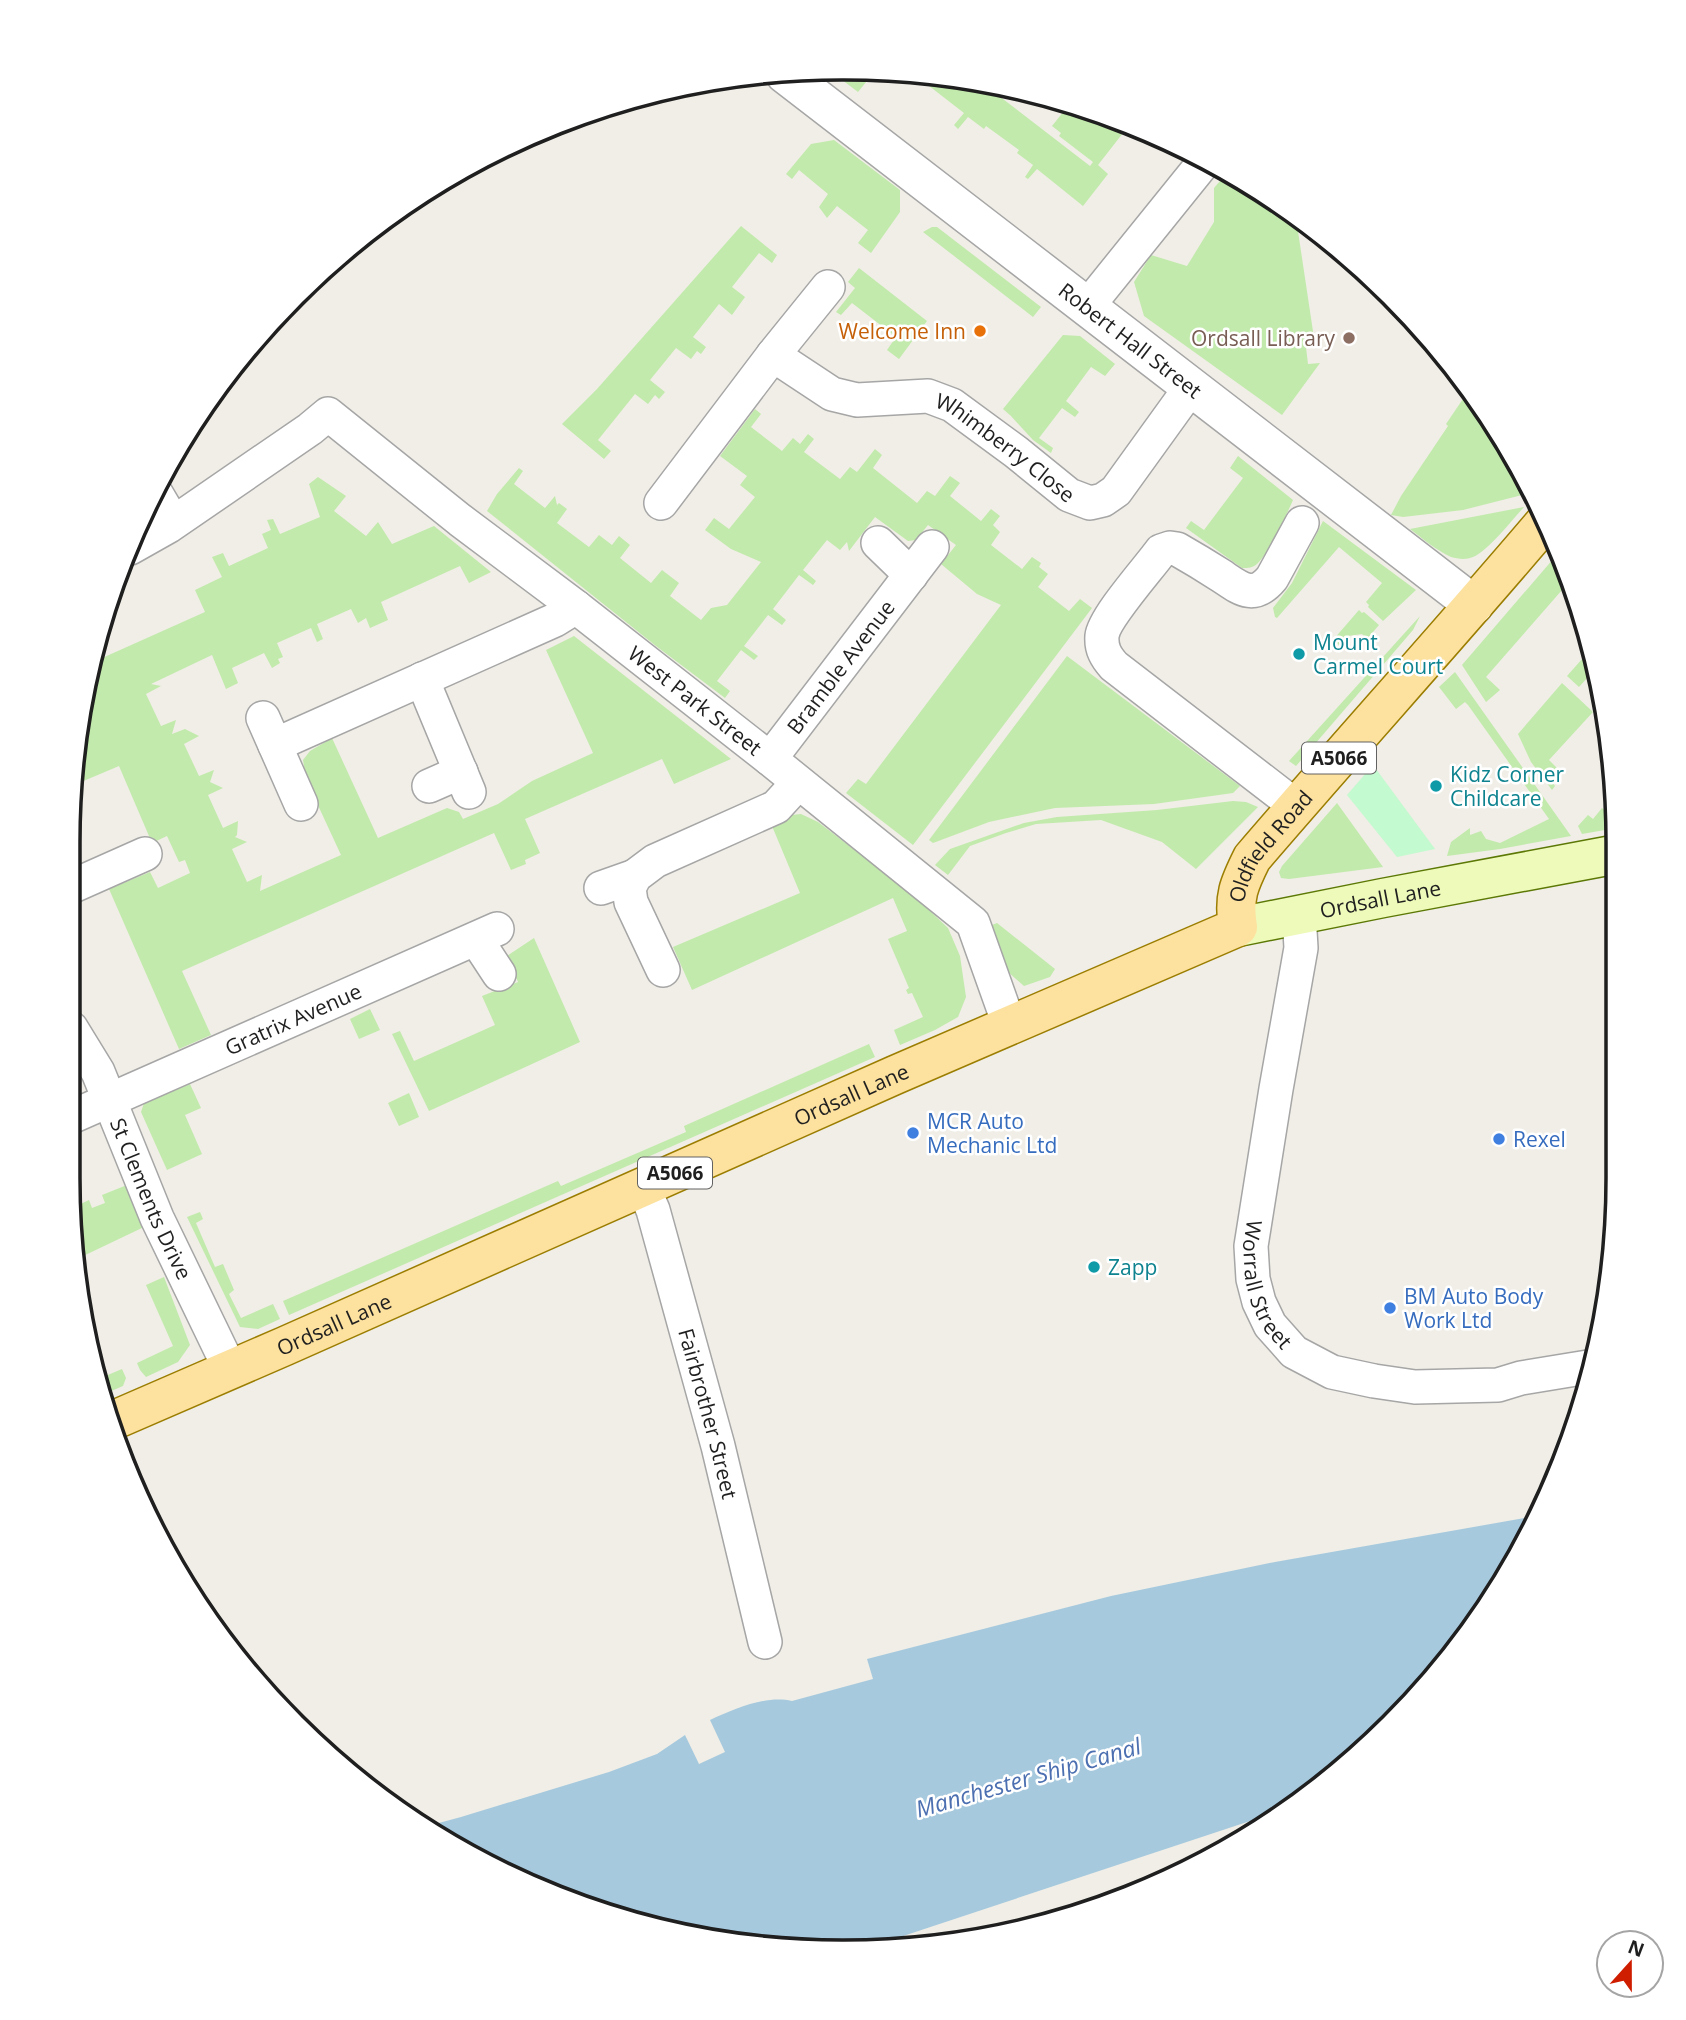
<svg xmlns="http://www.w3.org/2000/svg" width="1686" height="2020" font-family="'Open Sans',sans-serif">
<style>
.grass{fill:#c2eaac}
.park{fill:#c3facf}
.water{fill:#a6c9de}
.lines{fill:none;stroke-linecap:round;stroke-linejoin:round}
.minor-casing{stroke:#a6a6a6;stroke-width:36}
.tertiary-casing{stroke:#a6a6a6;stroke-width:41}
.secondary-casing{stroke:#5c7805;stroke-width:41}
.primary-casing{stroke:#9b7d00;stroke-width:41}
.minor{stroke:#fff;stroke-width:33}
.tertiary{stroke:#fff;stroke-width:38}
.secondary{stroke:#eefaba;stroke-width:38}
.primary{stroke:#fce19f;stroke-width:38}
.food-dot{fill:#e8710a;stroke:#fff;stroke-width:2.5}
.education-dot{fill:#8d6e63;stroke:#fff;stroke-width:2.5}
.culture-dot{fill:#0f9aa8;stroke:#fff;stroke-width:2.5}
.shop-dot{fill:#3f7fe0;stroke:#fff;stroke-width:2.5}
.labels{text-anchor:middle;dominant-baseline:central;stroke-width:5;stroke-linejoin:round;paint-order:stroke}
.shield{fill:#fff;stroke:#626262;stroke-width:2}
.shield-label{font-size:19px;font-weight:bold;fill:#1f1f1f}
.food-label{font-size:21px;fill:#c56008;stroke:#fff;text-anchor:end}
.education-label{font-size:21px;fill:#785e54;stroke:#fff;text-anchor:end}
.street-label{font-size:21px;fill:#1f1f1f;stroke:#fff}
.culture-label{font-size:21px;fill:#0d838f;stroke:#fff;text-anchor:start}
.shop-label{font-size:21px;fill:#366cbe;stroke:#fff;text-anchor:start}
.water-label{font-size:23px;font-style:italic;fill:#4b6fb0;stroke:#fff}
.rim{fill:none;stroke:#1f1f1f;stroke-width:3.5}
</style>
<rect width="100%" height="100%" fill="#f0eee6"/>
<path class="grass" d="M843 68 875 71 858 92 829 70Z
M915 75 989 83 986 86 1090 166 1093 162 1059 136 1061 133 1052 126 1068 106 1130 124 1098 165 1108 174 1083 206 1037 169 1028 179 1025 177 1033 165 1017 153 1019 150 986 126 984 129 968 117 958 129 954 125 964 113Z
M834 140 900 190V212L871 253 858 243 868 230 837 206 827 218 819 207 828 194 799 170 792 179 786 174 811 144Z
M1226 174 1273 199 1296 218 1314 338 1305 339 1308 364 1320 363 1282 415 1144 316 1134 282 1151 255 1187 266 1214 222V188Z
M741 226 777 255 772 263 759 253 732 287 745 297 732 315 719 304 693 337 706 347 701 354 697 351 691 359 676 348 650 380 665 392 659 399 655 395 648 404 635 394 598 440 611 451 604 459 562 424 597 389Z
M932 227H937L1041 307 1033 317 923 232Z
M859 268 927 321 899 359 887 350 896 337 852 303 841 315 836 312 855 288 848 282Z
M1063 335 1080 336 1115 364 1105 376 1091 367 1066 401 1079 412 1075 417 1062 408 1039 438 1053 448 1051 453 1033 440 1011 416 1003 409Z
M1469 390 1487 412 1530 493 1463 510 1403 517 1391 515 1401 496 1448 426 1446 424Z
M755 409 761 414 751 427 782 451 793 438 800 444 808 434 814 439 804 452 840 479 850 467 857 472 875 449 882 455 873 468 917 503 927 491 935 496 950 476 960 483 950 496 981 521 991 509 1000 516 993 525 1000 532 991 545 1022 569 1032 557 1041 563 1039 567 1048 574 1038 587 1069 611 1080 599 1092 608 913 845 846 793 858 779 866 784 1001 605 977 594 941 564 956 545 928 525 916 540 908 541 875 517 849 551 847 542 840 550 827 540 803 570 816 581 813 585 799 575 773 609 786 620 782 625 768 615 744 646 758 656 754 660 741 650 717 681 730 691 725 698 656 646 487 511 497 494 519 468 523 471 514 484 545 508 555 496 557 505 559 503 567 509 557 523 589 547 599 535 612 545 619 536 630 545 620 558 651 583 662 570 679 583 670 596 701 620 711 608 727 605 761 562 731 549 705 530 714 518 729 529 755 497 740 485 747 476 720 456Z
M1238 456 1293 500C1286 516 1269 552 1258 563 1253 568 1248 568 1242 568L1186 528 1191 521 1204 530 1243 478 1230 468Z
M318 477 346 496 334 511 366 536 378 522 392 544 434 526 491 572 469 583 460 566 381 602 388 620 370 628 366 618 358 623 351 609 317 624 323 639 317 642 311 628 277 643 283 657 278 659 280 663 272 668 264 653 232 668 238 683 226 689 212 655 151 684 161 686 146 694 161 726 176 720 172 734 185 729 199 736 184 744 199 776 214 770 210 782 223 788 208 795 223 828 238 821 237 835 235 837 247 842 232 849 247 882 262 875 260 891 341 855 316 801 318 800 305 772 303 760 310 751 332 738 378 838 447 808 459 812 463 819 498 804 532 781 593 753 546 650 574 636 731 759 674 784 662 759 525 819 540 853 525 860 526 864 511 870 494 833 182 971 211 1035 179 1049 109 889 150 872 158 888 190 873 185 860 179 862 167 836 152 843 119 766 74 785 75 742 91 663 205 612 195 590 222 577 212 557 223 553 229 566 268 548 262 534 271 530 267 520 273 519 280 534 320 517 309 484Z
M1524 507C1512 520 1488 551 1473 557 1466 560 1458 559 1451 557 1436 550 1423 539 1410 529Z
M1323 521 1416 590 1383 621 1368 607 1369 605 1366 602 1382 583 1339 547 1277 618 1275 617 1273 608 1292 583Z
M1560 551 1569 582 1486 677 1500 690 1486 702 1462 665Z
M1359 610 1362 613 1364 612 1379 625 1367 639 1362 634 1348 636 1339 645 1333 640Z
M1420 616 1413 630 1296 766 1289 761Z
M1590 650 1596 668 1579 687 1567 676Z
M1067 656 1240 786 1233 793 1154 804 1055 808 989 822 933 843 929 840Z
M1455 672 1571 836 1500 849 1447 856 1451 842 1470 828V835L1481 831 1486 839 1500 843 1549 819 1468 705 1465 702 1456 709 1439 687Z
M1562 683 1593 712 1549 760 1560 771 1551 781 1555 786 1552 790 1531 762 1518 734Z
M1233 801 1246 802 1258 807 1196 869 1162 842 1101 820 1036 824 1006 833 970 846 948 875 935 865 950 849 1024 823 1057 817 1157 810Z
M1337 803 1383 867 1289 879 1281 878 1279 872 1282 866Z
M1602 808 1614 818 1615 817 1616 828 1582 834 1578 826 1588 815 1593 819Z
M801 814 818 822 912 894 948 928 960 956 966 997 958 1017 935 1030 900 1045 894 1030 923 1017 912 993 908 994 906 990 909 988 888 939 907 931 893 898 692 990 673 947 800 893 772 826 792 815Z
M997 923 1055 969 1050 977 1024 986 1008 972 1000 958 999 945 992 925Z
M534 938 580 1042 429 1111 392 1034 400 1031 414 1061 495 1025 482 996 518 982 507 956Z
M370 1009 380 1030 359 1039 350 1019Z
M869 1044 875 1057 289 1315 283 1301 558 1181 561 1186 686 1132 684 1126Z
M190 1084 201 1108 185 1115 202 1154 167 1170 141 1112 144 1103Z
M409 1093 419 1117 399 1126 388 1103Z
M127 1185 144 1227 79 1258 72 1208 89 1200 92 1208 105 1203 102 1195Z
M200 1212 203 1219 196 1223 215 1267 223 1264 234 1290 229 1294 241 1318 273 1304 280 1319 258 1329 240 1327 187 1217Z
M164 1277 190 1345 178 1362 146 1377 140 1370 137 1363 173 1346 146 1285Z
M122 1369 126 1378 123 1386 102 1395 96 1380Z"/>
<path class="park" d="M1373 765 1435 849 1397 857 1347 795Z"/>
<path class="water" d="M1536 1516 1514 1564 1425 1688 1314 1792 1283 1810 876 1945 792 1950 594 1911 424 1827 461 1817 609 1772 657 1754 685 1735 699 1764 725 1752 710 1720C735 1709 765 1695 792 1701L873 1679 867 1659 1111 1596 1275 1562Z"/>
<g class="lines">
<defs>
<g id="minor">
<path d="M1087 307 1204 162"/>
<path id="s1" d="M773 355 832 394 857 400 928 396 952 405 1016 452 1069 495 1090 503 1103 500 1116 491 1191 387"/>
<path d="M154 490 173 522"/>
<path d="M661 503 773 355 828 287"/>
<path d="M878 543 911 575"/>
<path id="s2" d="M130 548 169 526 310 429 328 414 460 520 576 607 770 759 973 923 1010 1027"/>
<path d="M422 679 469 792"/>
<path d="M263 718 301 804"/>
<path d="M275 745 555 620 576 607"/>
<path id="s3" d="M770 759 932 547"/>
<path d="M429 786 461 772"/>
<path d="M1297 807 1114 666C1106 657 1101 649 1102 636 1104 618 1148 569 1161 551L1170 548 1177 549C1191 557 1206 566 1220 575 1240 588 1253 601 1272 578L1302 523"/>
<path d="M73 886 145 854"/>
<path d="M601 888 635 876"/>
<path id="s4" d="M1299 914 1301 948 1276 1089 1251 1246 1253 1279 1259 1302 1270 1325 1294 1352 1332 1372 1374 1381 1415 1387 1498 1385 1521 1378 1588 1367"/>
<path d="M476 939 499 974"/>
<path d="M663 970 631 902 629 888 635 876 655 861 776 807 798 783"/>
<path id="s5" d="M71 1028 98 1072 157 1218 230 1369"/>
<path id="s6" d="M69 1118 497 929"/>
<path id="s7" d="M643 1187 653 1210 718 1446 765 1642"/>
</g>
<g id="tertiary">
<path id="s8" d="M785 74 1474 605"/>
</g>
<g id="secondary">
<path id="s9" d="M1238 927 1383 898 1618 854"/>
</g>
<g id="primary">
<path id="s10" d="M112 1421 285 1346 895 1075 1238 927C1233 897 1239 884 1252 858 1349 745 1449 635 1545 522"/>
</g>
</defs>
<use href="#minor" class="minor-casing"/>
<use href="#tertiary" class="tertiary-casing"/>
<use href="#secondary" class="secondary-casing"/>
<use href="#primary" class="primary-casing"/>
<use href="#minor" class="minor"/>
<use href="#tertiary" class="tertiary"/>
<use href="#secondary" class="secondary"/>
<use href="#primary" class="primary"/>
</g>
<circle class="food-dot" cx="980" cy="331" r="7"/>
<circle class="education-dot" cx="1349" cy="338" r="7"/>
<g class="culture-dot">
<circle cx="1299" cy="654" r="7"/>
<circle cx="1436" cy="786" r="7"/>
<circle cx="1094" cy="1267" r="7"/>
</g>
<g class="shop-dot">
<circle cx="913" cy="1133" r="7"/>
<circle cx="1499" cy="1139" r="7"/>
<circle cx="1390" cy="1308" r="7"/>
</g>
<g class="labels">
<g class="shield">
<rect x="1302" y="742.5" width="74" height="31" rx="5"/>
<rect x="638" y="1157.5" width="74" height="31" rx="5"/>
</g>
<g class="shield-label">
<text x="1339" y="758">A5066</text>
<text x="675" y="1173">A5066</text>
</g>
<g class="food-label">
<text x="966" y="331">Welcome Inn</text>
</g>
<g class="education-label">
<text x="1335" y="338">Ordsall Library</text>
</g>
<g class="street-label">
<text stroke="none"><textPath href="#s8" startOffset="436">Robert Hall Street</textPath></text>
<text stroke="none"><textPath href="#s1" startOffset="261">Whimberry Close</textPath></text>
<text stroke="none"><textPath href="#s3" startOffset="116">Bramble Avenue</textPath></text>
<text stroke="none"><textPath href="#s2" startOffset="705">West Park Street</textPath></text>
<text stroke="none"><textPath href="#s10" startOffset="1321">Oldfield Road</textPath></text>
<text stroke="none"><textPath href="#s9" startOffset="145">Ordsall Lane</textPath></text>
<text stroke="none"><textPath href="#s6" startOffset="245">Gratrix Avenue</textPath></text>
<text stroke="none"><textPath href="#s10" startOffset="808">Ordsall Lane</textPath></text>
<text stroke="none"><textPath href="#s5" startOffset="189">St Clements Drive</textPath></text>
<text stroke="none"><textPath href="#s4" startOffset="378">Worrall Street</textPath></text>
<text stroke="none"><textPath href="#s10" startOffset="242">Ordsall Lane</textPath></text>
<text stroke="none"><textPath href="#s7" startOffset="236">Fairbrother Street</textPath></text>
</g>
<g class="culture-label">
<text x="1313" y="642">Mount<tspan x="1313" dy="24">Carmel Court</tspan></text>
<text x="1450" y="774">Kidz Corner<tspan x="1450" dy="24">Childcare</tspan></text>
<text x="1108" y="1267">Zapp</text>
</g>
<g class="shop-label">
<text x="927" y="1121">MCR Auto<tspan x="927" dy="24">Mechanic Ltd</tspan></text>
<text x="1513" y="1139">Rexel</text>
<text x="1404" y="1296">BM Auto Body<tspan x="1404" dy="24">Work Ltd</tspan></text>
</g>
<g class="water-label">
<text transform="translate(1028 1777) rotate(-16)">Manchester Ship Canal</text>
</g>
</g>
<path d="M0 0H1686V2020H0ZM842 80H844A762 762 0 0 1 1606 842V1178A762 762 0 0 1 844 1940H842A762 762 0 0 1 80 1178V842A762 762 0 0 1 842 80Z" fill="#fff" fill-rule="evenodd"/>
<path class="rim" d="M842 80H844A762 762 0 0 1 1606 842V1178A762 762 0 0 1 844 1940H842A762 762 0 0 1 80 1178V842A762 762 0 0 1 842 80Z"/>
<g transform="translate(1630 1964) rotate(21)"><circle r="33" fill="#ffffff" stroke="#a5a5a5" stroke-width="2"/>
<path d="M0-5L12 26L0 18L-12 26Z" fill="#cf1d00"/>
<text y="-10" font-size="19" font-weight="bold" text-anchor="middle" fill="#1f1f1f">N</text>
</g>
</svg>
